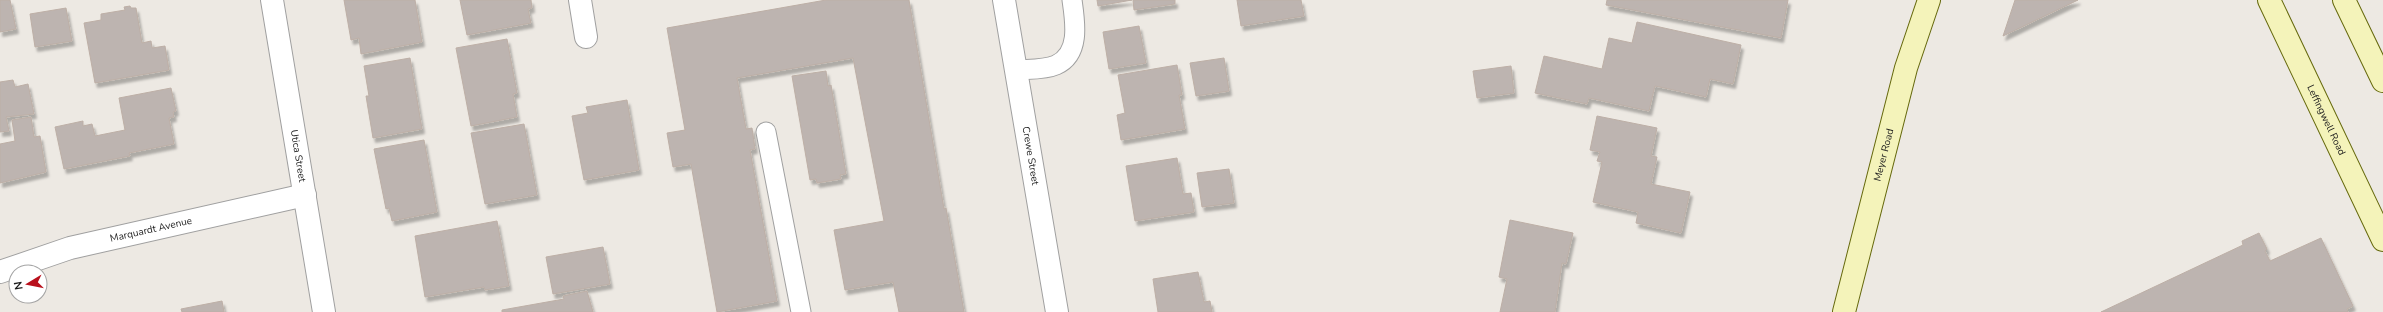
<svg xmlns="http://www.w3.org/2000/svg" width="2383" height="312" font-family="'Nunito Sans',sans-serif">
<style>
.building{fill:#bdb4b0;stroke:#bdafa6;filter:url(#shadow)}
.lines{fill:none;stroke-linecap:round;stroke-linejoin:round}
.service-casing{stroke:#a0a0a0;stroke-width:21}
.minor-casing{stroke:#a0a0a0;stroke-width:24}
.secondary-casing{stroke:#66690d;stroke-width:24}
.service{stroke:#fff;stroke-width:19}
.minor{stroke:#fff;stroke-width:22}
.secondary{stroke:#f4f3ba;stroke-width:22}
.labels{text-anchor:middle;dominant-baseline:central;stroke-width:4;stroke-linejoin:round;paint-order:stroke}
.street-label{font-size:10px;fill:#1c1c1c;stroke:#fff}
</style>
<defs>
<filter id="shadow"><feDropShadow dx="2.5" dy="4.5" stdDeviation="1" flood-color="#0004"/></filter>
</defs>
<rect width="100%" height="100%" fill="#ede9e3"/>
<path class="building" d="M0 0H10L16 29 0 32Z
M344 0H415L422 42 361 54 359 38 351 40Z
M460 0H531L532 8 528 9 531 23 467 35Z
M826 0H909L944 209 946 208 964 312H899L893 282 845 290 834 230 884 221 853 58 737 78 746 129 752 128 755 149 750 150 777 301 717 312 691 164 673 167 667 133 685 130 667 28Z
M1097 0H1132L1098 6Z
M1133 0H1175V4L1134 10Z
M1237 0H1301L1304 16 1241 26Z
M1607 0H1788L1781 38 1606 5Z
M2015 0H2078L2003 36Z
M130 6 131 8H136L142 43 151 41 152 48 165 46 169 70 95 83 84 23 101 20V14L125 10 124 7Z
M66 8 72 41 35 47 30 14Z
M1637 22 1741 45 1733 84 1710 79 1706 97 1655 86 1649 111 1589 98 1587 104 1535 93 1544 56 1602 69 1609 38 1632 43Z
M1139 26 1146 63 1109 69 1103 32Z
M507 39 517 93 513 94 517 117 471 126 456 48Z
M410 58 422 129 373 138 366 96H369L364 66Z
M1224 58 1229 91 1196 96 1190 63Z
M1177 65 1182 95H1179L1185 129 1121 140 1117 115 1125 113 1118 75Z
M1511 66 1514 93 1477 98 1473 71Z
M826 71 828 86 831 85 846 174 840 175 841 179 817 183 816 179 810 180 792 76Z
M13 80 15 87 28 84 34 114 6 117 9 131 0 132V82Z
M171 88 176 111 173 112 174 117 169 118 174 144 129 153 130 156 64 169 55 127 83 121V126L92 124 95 136 125 130 119 98Z
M627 100 639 170 584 180 572 116 588 113 586 107Z
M1597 116 1657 128 1651 156 1657 157 1651 184 1690 192 1681 233 1636 223 1638 212 1593 202 1602 162 1597 161 1600 152 1590 150Z
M31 117 34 137 40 136 46 172 0 183V144L15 141 12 120Z
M524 124 537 195 485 204 471 133Z
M424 140 437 212 392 221 389 208 386 209 374 149Z
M1177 158 1183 194 1191 193 1194 212 1135 221 1126 166Z
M1229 169 1234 203 1202 207 1197 173Z
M1510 220 1573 233 1566 264 1562 263 1555 312H1500L1507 279 1499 277Z
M497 221 509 286 485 290 484 287 425 297 415 236Z
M2259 233 2267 249 2265 251 2270 261 2321 238 2353 306 2347 309 2348 312H2101L2243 245 2242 241Z
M603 247 610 284 553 294 546 257Z
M1198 272 1204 302 1210 301 1212 312H1158L1153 279Z
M587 291 593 312H502V310L564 299 563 296Z
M222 301 224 312H182L181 309Z"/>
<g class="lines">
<defs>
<path id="service" d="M1016 70C1028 69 1045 70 1056 65 1081 54 1075 21 1072 0
M766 132 801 312"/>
<g id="minor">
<path id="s1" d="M272 0 324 312"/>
<path d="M580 0 586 37"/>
<path id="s2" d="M1004 0 1057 312"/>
<path id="s3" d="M0 272 70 248 305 195"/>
</g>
<g id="secondary">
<path id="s4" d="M2269 0 2383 240"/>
<path d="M2344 0 2383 81"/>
<path id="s5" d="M1844 312 1906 68 1929 0"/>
</g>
</defs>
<use href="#service" class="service-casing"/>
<use href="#minor" class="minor-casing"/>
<use href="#secondary" class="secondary-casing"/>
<use href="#service" class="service"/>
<use href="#minor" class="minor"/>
<use href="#secondary" class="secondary"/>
</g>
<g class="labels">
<g class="street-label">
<text stroke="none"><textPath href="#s4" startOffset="133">Leffingwell Road</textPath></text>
<text stroke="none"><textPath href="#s5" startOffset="162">Meyer Road</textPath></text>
<text stroke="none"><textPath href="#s1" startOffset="158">Utica Street</textPath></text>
<text stroke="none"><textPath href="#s2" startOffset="158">Crewe Street</textPath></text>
<text stroke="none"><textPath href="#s3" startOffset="157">Marquardt Avenue</textPath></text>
</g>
</g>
<g transform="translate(28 284) rotate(260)"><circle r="19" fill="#ffffff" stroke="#a4a4a4"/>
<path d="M0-3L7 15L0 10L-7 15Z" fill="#b9101c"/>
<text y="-6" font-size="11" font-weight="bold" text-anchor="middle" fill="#1c1c1c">N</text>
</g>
</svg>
